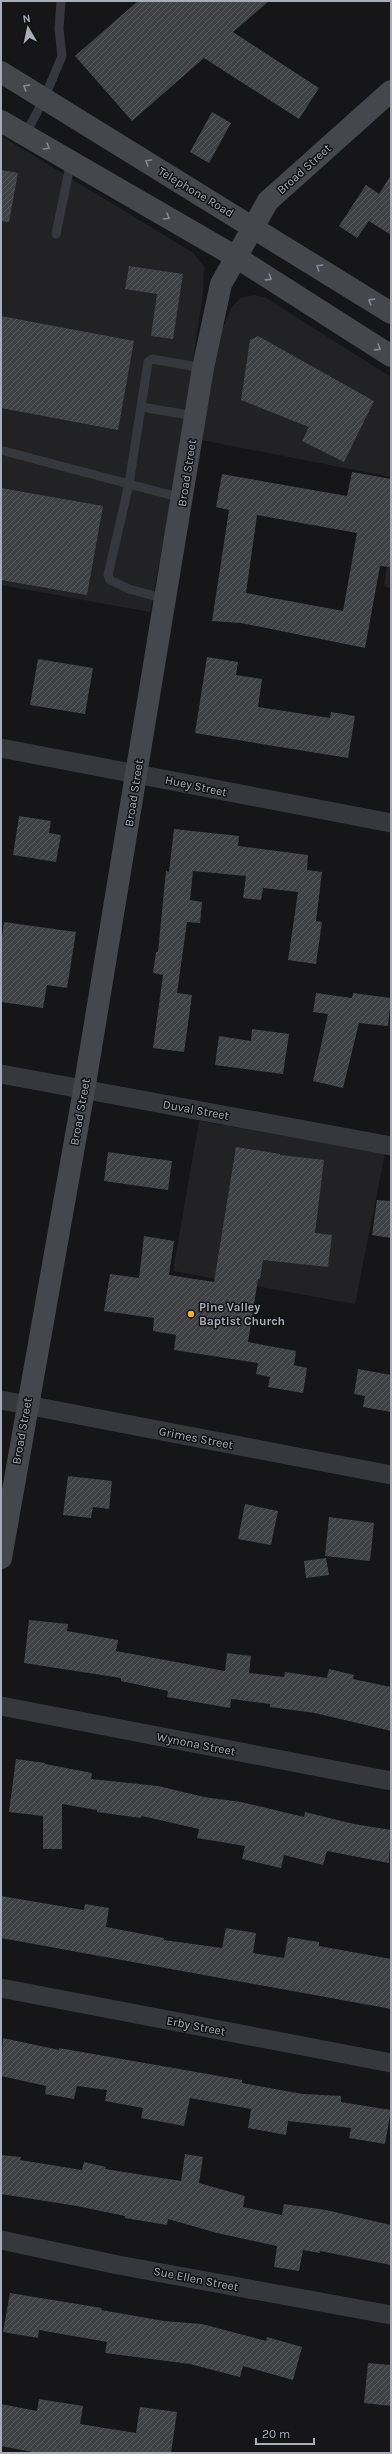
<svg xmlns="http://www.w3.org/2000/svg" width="392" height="2454" font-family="Karla,sans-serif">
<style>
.built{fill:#222225}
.building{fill:url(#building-hatch);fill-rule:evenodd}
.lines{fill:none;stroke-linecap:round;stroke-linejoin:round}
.lane{stroke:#37383d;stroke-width:9}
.street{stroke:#37383d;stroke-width:19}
.secondary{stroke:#45474d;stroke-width:22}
.oneway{stroke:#858993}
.poi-dot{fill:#f2b134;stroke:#111113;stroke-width:1.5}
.labels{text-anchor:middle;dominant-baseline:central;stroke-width:3;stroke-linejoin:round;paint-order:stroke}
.street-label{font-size:12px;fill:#a8adb8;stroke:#111113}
.poi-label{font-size:12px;font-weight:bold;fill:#a8adb8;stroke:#111113;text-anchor:start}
</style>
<defs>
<pattern id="building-hatch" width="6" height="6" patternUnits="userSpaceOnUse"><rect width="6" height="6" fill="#404145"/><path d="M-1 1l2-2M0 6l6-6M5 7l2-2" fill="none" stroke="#595a5e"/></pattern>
</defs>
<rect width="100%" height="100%" fill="#161618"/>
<path class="built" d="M1 136 192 252 204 266 203 292 178 466 150 612 1 585Z
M254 295 266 298 391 377V477L201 440 220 335 231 308 240 298Z
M391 538V589L384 586Z
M199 1121 385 1153 355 1304 173 1271Z"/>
<path class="building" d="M138 1H269L233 32 319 88 299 119 204 58 132 121 75 56Z
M212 112 231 123 209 163 190 152Z
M1 170 18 173 9 222 1 221Z
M391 175V235L369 221 357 238 339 226 366 185 379 194Z
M129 266 183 274 173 339 151 336 157 294 125 289Z
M1 316 134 341 118 430 1 408Z
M258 336 374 401 344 462 302 441 309 427 241 400 250 340Z
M352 472 391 479V567L380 566 365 648 241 623 212 621 229 510 216 507 222 474 347 496ZM257 515 357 533 343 611 246 593Z
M1 488 103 506 87 595 1 580Z
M207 657 238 662 236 675 262 679 258 707 330 718 331 712 355 716 348 758 195 733Z
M38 659 93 668 85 714 30 705Z
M19 816 51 821 49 833 61 835 56 862 13 855Z
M174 829 239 836 238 846 308 855 307 870 322 872 316 921 322 922 316 964 288 960 298 892 263 888 261 900 243 898 246 876 193 871 190 900 202 902 200 923 187 922 177 993 192 995 184 1052 153 1048 163 975 153 973 156 952H158L166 871 169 872Z
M4 922 76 932 67 988 47 985 43 1008 1 1002V945Z
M316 993 352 998 353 993 391 998 388 1026 359 1023 343 1088 313 1081 328 1014 313 1012Z
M252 1029 289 1034 283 1074 215 1065 219 1036 251 1041Z
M236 1147 280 1154V1155L324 1160 315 1233 332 1235 328 1267 263 1260 260 1279H258L248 1342 296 1351 294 1365 307 1368 303 1393 268 1387 270 1377 256 1374 258 1363 174 1350 176 1335 153 1331 154 1318 104 1311 110 1274 139 1278 144 1236 174 1241 169 1275 214 1282Z
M108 1152 172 1161 168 1190 104 1181Z
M377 1200 391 1201V1238L372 1235Z
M358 1369 391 1375V1412L363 1407 365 1396 354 1394Z
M68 1476 112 1481 109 1509 93 1507 91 1518 63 1515Z
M245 1504 278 1511 271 1545 238 1539Z
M329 1517 374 1523 370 1561 325 1556Z
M326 1558 329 1575 306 1578 304 1561Z
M29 1620 68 1624 67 1631 118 1640 116 1651 225 1671 227 1653 251 1656 249 1673 284 1677 285 1672 327 1678 329 1669 354 1675 353 1679 391 1687V1731L315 1713 270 1707V1704L231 1699 230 1708 167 1697 168 1691 121 1681V1678L24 1663Z
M16 1759 45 1763V1764L92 1773 91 1779 158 1786 204 1797 241 1802 304 1817 305 1812 354 1824 391 1830 389 1863 327 1851 323 1865 284 1855 281 1868 242 1859 245 1846 197 1838 199 1829 142 1816 141 1818 97 1812V1810L62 1804V1849H43V1816L9 1812Z
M1 1896 84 1910 85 1904 109 1908 106 1927 164 1938V1940L222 1948 226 1928 256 1933 253 1953 284 1958 288 1937 319 1942V1946L391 1959V2009L1 1938Z
M3 2038 59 2050V2048L242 2080V2083L303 2094 341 2096V2102L391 2110 385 2144 349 2138 351 2128 288 2121 286 2135 248 2128 251 2109 190 2098 184 2126 141 2118 143 2108 105 2101 107 2090 77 2086 74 2099 45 2094 46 2086 1 2076Z
M185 2154 203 2157 199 2183 245 2196 243 2207 282 2215 284 2204 326 2210 391 2225V2265L320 2251V2253L303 2250 299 2271 274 2267 277 2246 217 2233 168 2219 167 2225 125 2218V2216L77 2206 1 2194V2155L21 2157 20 2160 82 2170 84 2162 106 2167 105 2169 181 2181Z
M10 2293 102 2308 101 2310 164 2321 202 2324 266 2341 267 2337 302 2347 293 2380 243 2366 240 2377 190 2364 105 2353 107 2342 39 2330 38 2338 3 2332Z
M368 2363 391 2365V2406L364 2403Z
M39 2399 83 2406 80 2424 136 2433 140 2407 177 2412 171 2453H37L1 2446V2404L37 2411Z"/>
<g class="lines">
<path class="lane" d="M25 135 44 99 62 56 59 29 61 1
M56 234 71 161
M141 407 195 416
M4 451 182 498
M165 599 129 589 110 580 108 575 129 484 148 362 152 359 203 368"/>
<path class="street" d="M1 748 391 823
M1 1074 391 1146
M1 1400 391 1475
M1 1706 391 1781
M1 1988 391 2063
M1 2240 118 2265 391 2315"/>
<path class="secondary" d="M1 72 391 313
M1 121 236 257 391 356
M1 1558 84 1090 203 368 221 284 268 201 391 91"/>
</g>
<defs><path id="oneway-chevron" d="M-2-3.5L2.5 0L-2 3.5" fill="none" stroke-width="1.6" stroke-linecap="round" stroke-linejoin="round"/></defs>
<g class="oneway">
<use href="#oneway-chevron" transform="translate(26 87) rotate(-148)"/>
<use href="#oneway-chevron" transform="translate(47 147) rotate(30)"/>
<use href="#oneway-chevron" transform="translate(148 162) rotate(-149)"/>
<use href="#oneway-chevron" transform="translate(167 217) rotate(30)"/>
<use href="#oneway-chevron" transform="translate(319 267) rotate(-148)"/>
<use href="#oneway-chevron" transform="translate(269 278) rotate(33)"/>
<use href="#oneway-chevron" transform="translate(371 301) rotate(-148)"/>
<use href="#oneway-chevron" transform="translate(378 348) rotate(33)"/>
</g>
<circle class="poi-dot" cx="191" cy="1314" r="4"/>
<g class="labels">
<g class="street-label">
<text transform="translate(304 169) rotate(-42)">Broad Street</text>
<text transform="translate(196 192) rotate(31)">Telephone Road</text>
<text transform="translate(187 473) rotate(-81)">Broad Street</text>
<text transform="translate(196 786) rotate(12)">Huey Street</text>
<text transform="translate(134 793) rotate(-81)">Broad Street</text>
<text transform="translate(196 1110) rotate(10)">Duval Street</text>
<text transform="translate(80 1112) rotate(-80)">Broad Street</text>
<text transform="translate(22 1431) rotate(-80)">Broad Street</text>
<text transform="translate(196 1438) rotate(11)">Grimes Street</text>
<text transform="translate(196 1744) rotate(11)">Wynona Street</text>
<text transform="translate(196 2026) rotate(11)">Erby Street</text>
<text transform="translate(196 2279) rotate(11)">Sue Ellen Street</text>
</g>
<g class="poi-label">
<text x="199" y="1307">Pine Valley<tspan x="199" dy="14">Baptist Church</tspan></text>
</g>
</g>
<rect width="392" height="2454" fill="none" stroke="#a8adb8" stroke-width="4"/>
<g transform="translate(28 28) rotate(351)" stroke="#111113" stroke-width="3" paint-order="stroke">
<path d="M0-3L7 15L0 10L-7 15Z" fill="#a8adb8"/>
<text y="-6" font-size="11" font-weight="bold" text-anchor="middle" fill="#a8adb8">N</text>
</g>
<path d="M256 2438v6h58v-6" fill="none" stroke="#a8adb8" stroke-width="2"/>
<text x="262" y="2438" font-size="12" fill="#a8adb8" stroke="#111113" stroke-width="3" paint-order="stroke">20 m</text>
</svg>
